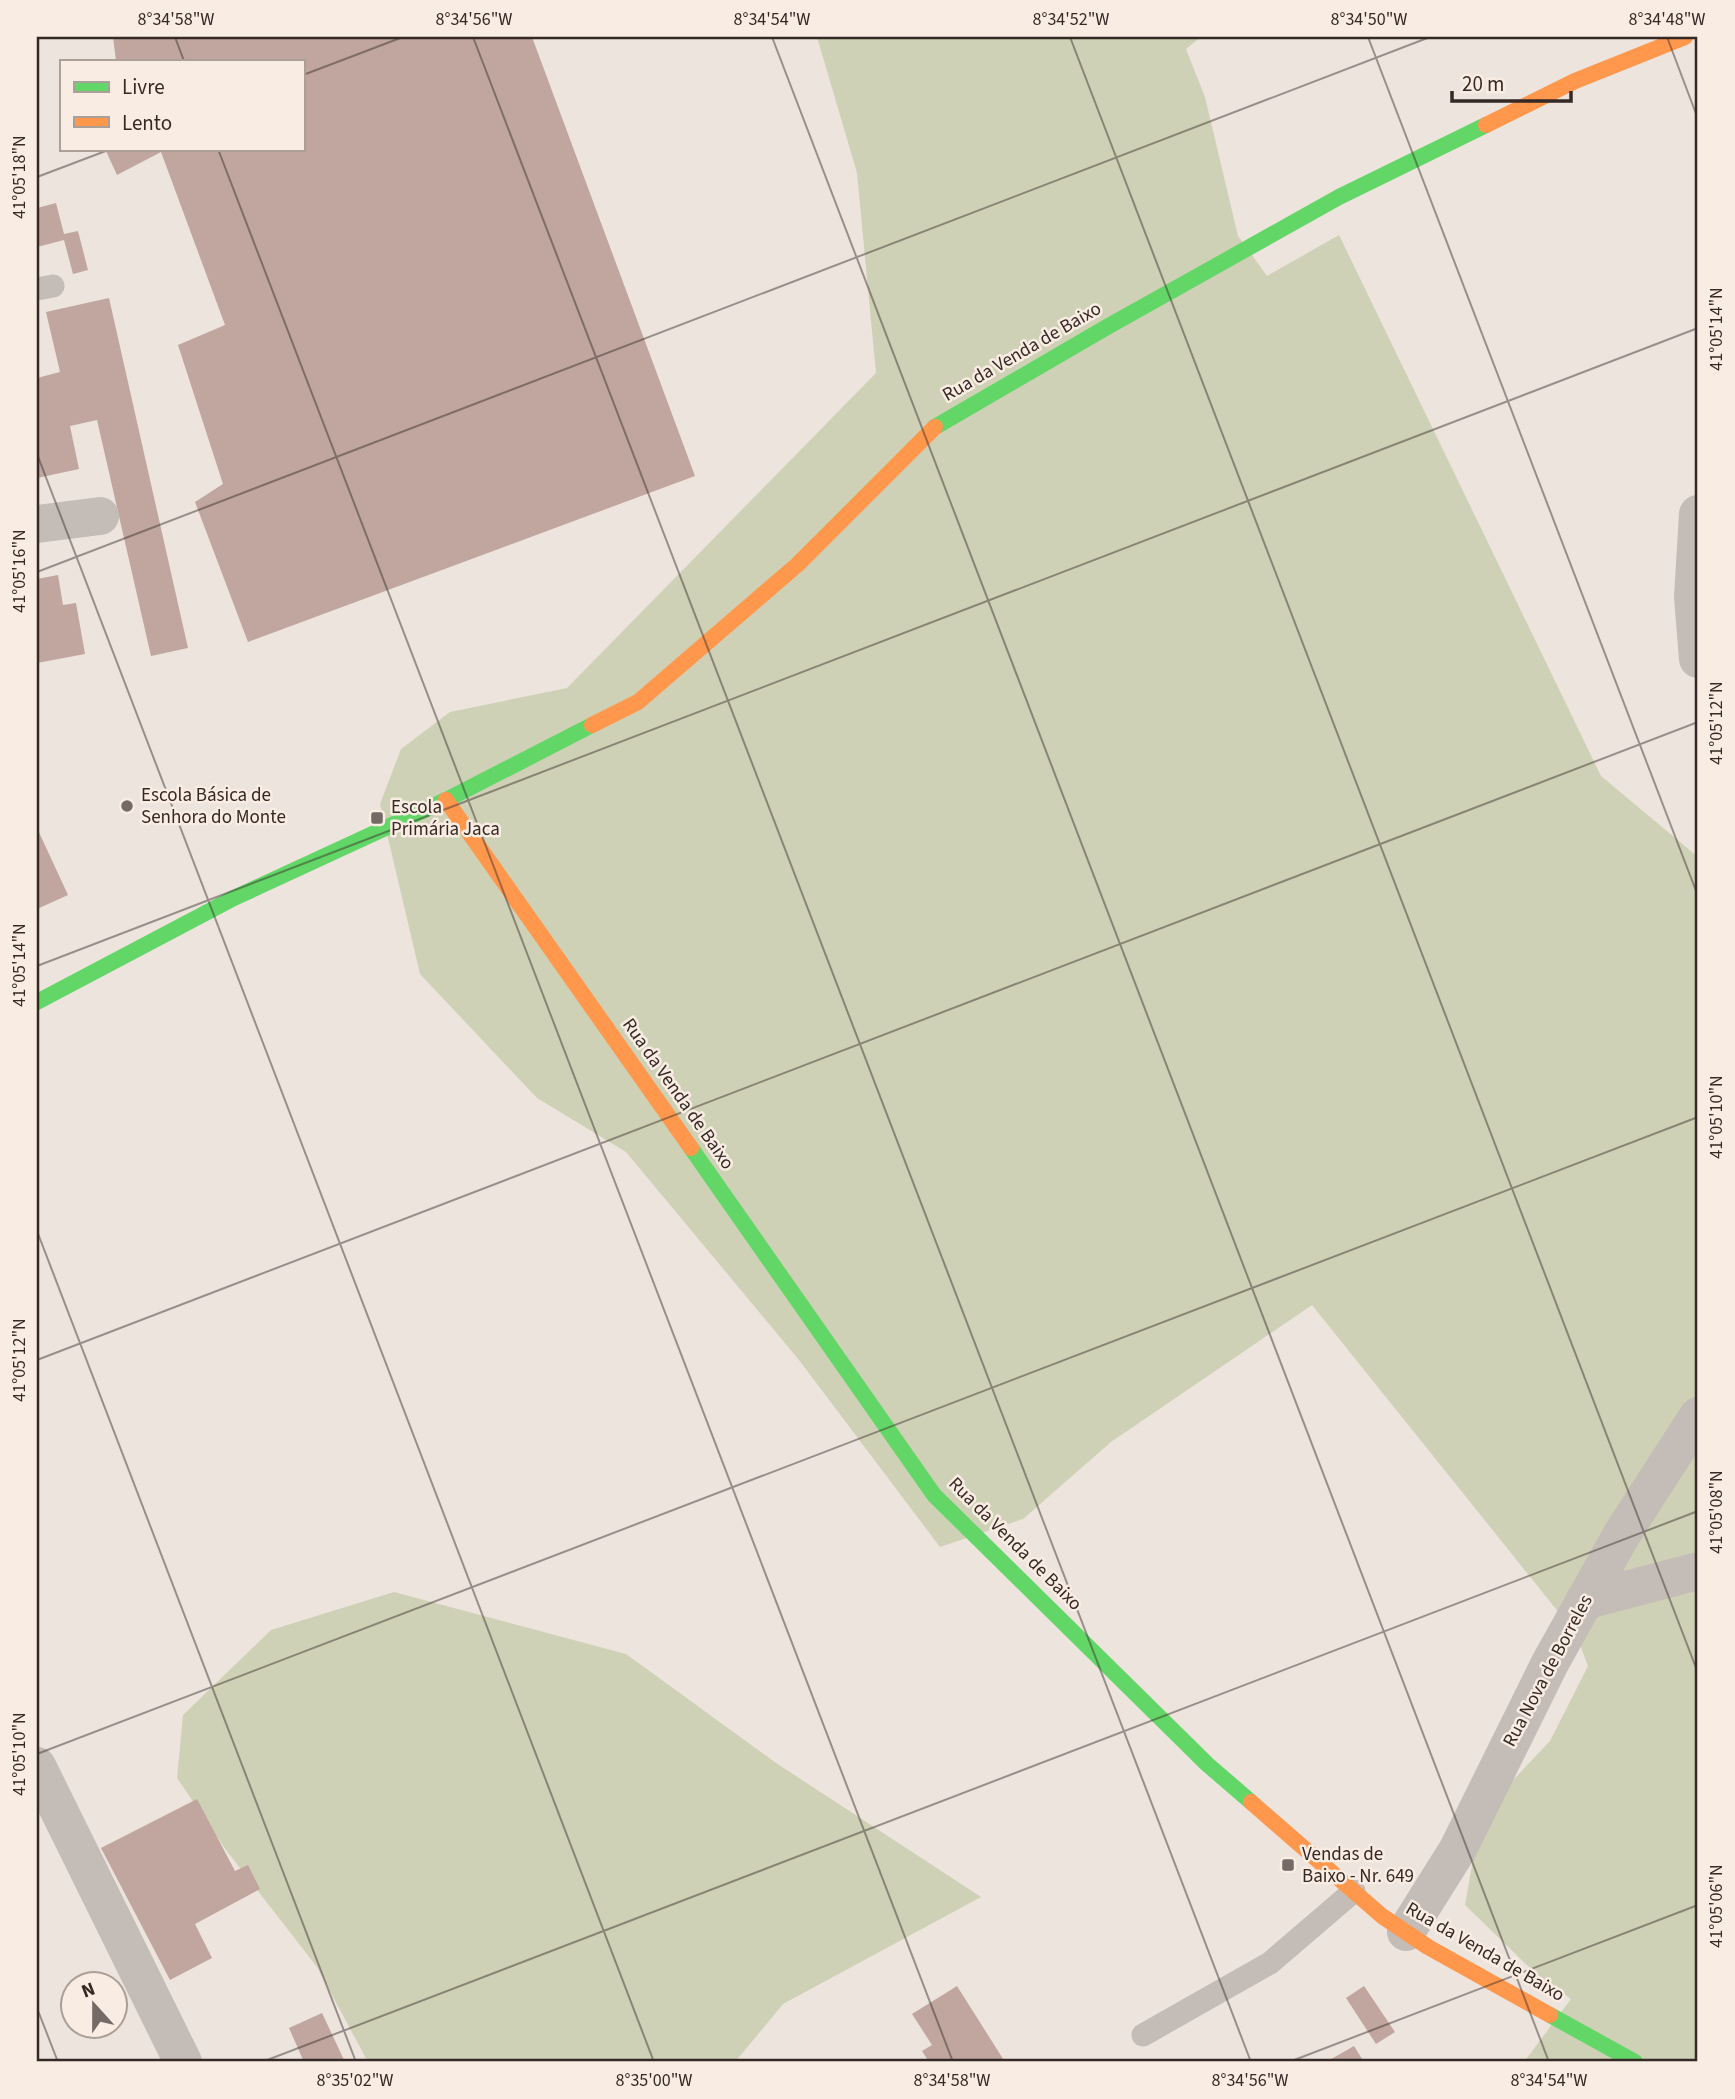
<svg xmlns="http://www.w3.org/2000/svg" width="1735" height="2099" font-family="'Source Sans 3',sans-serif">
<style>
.green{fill:#ced1b6}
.building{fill:#c0a69e}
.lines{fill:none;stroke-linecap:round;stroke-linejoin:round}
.lane{stroke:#c4bcb7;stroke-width:23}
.street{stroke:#c4bcb7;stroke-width:38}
.fast{stroke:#63d668;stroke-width:16}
.slow{stroke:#ff974d;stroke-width:16}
.ticks{fill:none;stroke:#352925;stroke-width:2;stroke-opacity:0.45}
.poi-dot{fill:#756a65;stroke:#f9ede3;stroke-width:2.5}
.labels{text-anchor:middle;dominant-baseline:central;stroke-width:5;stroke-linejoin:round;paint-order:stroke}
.street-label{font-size:19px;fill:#352925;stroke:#f9ede3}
.poi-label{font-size:19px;fill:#352925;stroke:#f9ede3;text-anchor:start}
.neatline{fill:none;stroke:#352925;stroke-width:2.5}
.ticks-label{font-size:18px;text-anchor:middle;fill:#352925}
</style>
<rect width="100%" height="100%" fill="#ece4dd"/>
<path class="green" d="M817 37H1201L1186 49 1205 97 1238 236 1267 276 1339 235 1601 776 1698 857V2062H1524L1571 1999 1534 1972 1465 1905 1481 1814 1550 1741 1588 1666 1576 1634 1312 1305 1111 1442 1023 1519 940 1547 799 1360 626 1152 537 1098 420 974 380 804 401 749 450 712 567 688 876 373 857 173Z
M394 1592 626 1654 776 1763 981 1897 783 2004 735 2062H368L317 1967 226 1850 177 1778 183 1715 271 1630Z"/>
<path class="building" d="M113 37H532L695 476 248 642 195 502 223 484 178 345 225 325 161 152 117 175 105 149H303V61H116Z
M56 203 64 234 78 231 88 270 73 274 64 240 37 247V208Z
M109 298 188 648 151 656 97 420 70 426 79 469 37 478V378L60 372 46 312Z
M58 575 63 605 76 603 85 654 37 663V579Z
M37 828 68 895 37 909Z
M197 1799 235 1871 248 1865 260 1889 195 1924 212 1958 170 1980 101 1848Z
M957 1986 1005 2062H929L922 2051 932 2045 912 2014Z
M1364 1986 1395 2032 1376 2044 1346 1998Z
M322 2013 345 2062H304L289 2028Z
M1354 2046 1364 2062H1326Z"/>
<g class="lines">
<path class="lane" d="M37 289 53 286
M1143 2035 1270 1963 1354 1891"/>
<path class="street" d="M1698 514 1693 597 1698 659
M37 524 100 516
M1584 1601 1698 1571
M37 1766 183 2062
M1406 1932 1458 1849 1550 1663 1622 1534 1698 1416"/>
<path class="fast" d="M935 427 1107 327 1339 197 1486 125
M37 1002 234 898 446 800 592 725
M691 1148 934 1495 1207 1764 1251 1802
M1550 2015 1635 2062"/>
<path class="slow" d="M1486 125 1575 81 1685 37
M592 725 638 702 797 565 935 427
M446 800 691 1148
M1251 1802 1382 1916 1428 1947 1550 2015"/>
</g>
<path class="ticks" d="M175 37 184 61M473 37 1251 2062M772 37 1549 2062M1070 37 1698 1673M1368 37 1698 896M1667 37 1698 119M303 75 403 37M218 149 953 2062M37 177 111 149M37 454 654 2062M37 572 1430 37M37 966 1698 328M37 1231 356 2062M37 1360 1698 722M37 1754 1698 1117M37 2008 58 2062M262 2062 1698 1511M1289 2062 1698 1905"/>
<g class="poi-dot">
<circle cx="127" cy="806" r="7"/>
<rect x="370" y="811" width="14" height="14" rx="3.5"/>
<rect x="1281" y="1858" width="14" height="14" rx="3.5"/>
</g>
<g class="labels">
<g class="street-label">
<text transform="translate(1022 352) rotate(-30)">Rua da Venda de Baixo</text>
<text transform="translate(678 1094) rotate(55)">Rua da Venda de Baixo</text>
<text transform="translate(1015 1544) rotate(45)">Rua da Venda de Baixo</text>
<text transform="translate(1548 1671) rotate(-62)">Rua Nova de Borreles</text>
<text transform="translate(1485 1952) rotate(30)">Rua da Venda de Baixo</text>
</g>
<g class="poi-label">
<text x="141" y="795">Escola Básica de<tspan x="141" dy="22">Senhora do Monte</tspan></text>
<text x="391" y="807">Escola<tspan x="391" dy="22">Primária Jaca</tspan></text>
<text x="1302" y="1854">Vendas de<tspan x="1302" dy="22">Baixo - Nr. 649</tspan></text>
</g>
</g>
<rect width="1735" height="2099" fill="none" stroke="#f9ede3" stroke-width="77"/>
<rect x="60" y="60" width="245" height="91" fill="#f9ede3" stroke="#ab9f97" stroke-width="2"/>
<rect x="74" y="82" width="35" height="10" fill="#63d668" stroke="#ab9f97" stroke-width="2"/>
<text x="122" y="94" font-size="21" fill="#352925">Livre</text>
<rect x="74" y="117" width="35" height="10" fill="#ff974d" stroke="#ab9f97" stroke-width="2"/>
<text x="122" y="130" font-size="21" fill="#352925">Lento</text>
<g transform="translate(94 2005) rotate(339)"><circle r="33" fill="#f9ede3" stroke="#ab9f97" stroke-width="2"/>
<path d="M0-5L12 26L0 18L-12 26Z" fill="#756a65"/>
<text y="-10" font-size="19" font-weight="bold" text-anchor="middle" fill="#352925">N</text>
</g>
<path d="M1452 91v10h119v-10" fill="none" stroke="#352925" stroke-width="3.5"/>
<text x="1462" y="91" font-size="21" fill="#352925" stroke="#f9ede3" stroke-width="5" paint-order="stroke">20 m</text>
<rect x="38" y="38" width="1658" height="2022" class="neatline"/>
<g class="ticks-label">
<text x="176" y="25">8°34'58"W</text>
<text x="474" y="25">8°34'56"W</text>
<text x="772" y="25">8°34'54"W</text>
<text x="1071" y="25">8°34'52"W</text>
<text x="1369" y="25">8°34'50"W</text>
<text x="1667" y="25">8°34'48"W</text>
<text transform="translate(19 177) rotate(-90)" y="6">41°05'18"N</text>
<text transform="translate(1716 329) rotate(-90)" y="6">41°05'14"N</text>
<text transform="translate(19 571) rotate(-90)" y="6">41°05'16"N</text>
<text transform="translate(1716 723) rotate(-90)" y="6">41°05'12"N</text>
<text transform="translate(19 965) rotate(-90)" y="6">41°05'14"N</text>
<text transform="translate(1716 1117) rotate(-90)" y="6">41°05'10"N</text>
<text transform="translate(19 1360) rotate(-90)" y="6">41°05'12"N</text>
<text transform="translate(1716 1512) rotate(-90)" y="6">41°05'08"N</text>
<text transform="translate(19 1754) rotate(-90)" y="6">41°05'10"N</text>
<text transform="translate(1716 1906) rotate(-90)" y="6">41°05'06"N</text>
<text x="355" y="2086">8°35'02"W</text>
<text x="654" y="2086">8°35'00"W</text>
<text x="952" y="2086">8°34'58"W</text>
<text x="1250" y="2086">8°34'56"W</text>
<text x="1549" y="2086">8°34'54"W</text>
</g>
</svg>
